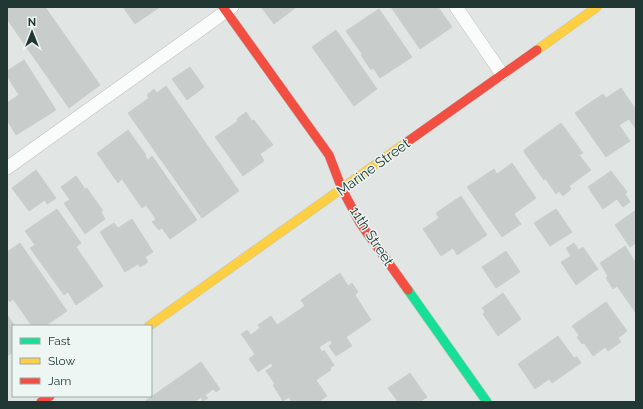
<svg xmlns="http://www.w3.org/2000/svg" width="643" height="409" font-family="Raleway,sans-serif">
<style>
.building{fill:#c8cdcb;stroke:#cacfcd}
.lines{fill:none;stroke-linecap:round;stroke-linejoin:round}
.lane-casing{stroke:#bec3c1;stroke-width:14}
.fast-casing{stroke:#bdc3c1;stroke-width:10}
.slow-casing{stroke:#bdc3c1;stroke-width:10}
.jam-casing{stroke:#bdc3c1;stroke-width:10}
.lane{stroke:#fafbfb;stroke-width:13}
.fast{stroke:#16e098;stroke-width:9}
.slow{stroke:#ffcf43;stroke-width:9}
.jam{stroke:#f24e42;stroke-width:9}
.labels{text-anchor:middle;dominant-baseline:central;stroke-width:3;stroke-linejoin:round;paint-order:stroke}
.street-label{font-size:14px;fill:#213734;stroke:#eef6f3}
</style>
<rect width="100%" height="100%" fill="#e1e6e4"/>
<path class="building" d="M9 7H45L100 85 69 108 7 19V9Z
M123 7H160L135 24Z
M261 7H295V8L274 24Z
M391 7H438L452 27 420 49Z
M379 9 412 57 380 78 373 68 371 70 361 55 362 54 346 31Z
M336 30 377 89 354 106 312 47Z
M24 60 56 110 16 135 7 120V103L19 95 7 76V71Z
M190 67 204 87 187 100 172 79Z
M166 86 239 191 202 218 128 113 149 98 147 95 154 89 157 93Z
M621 88 636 110V129L629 119 619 125 630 141 606 157 575 113 603 94 606 98Z
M246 112 252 121 254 120 273 145 260 154 264 161 243 176 215 137 238 121 237 119Z
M561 123 583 153 579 155 591 170 569 186 571 189 563 196 559 191 556 194 545 178 544 180 524 152V150Z
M128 130 146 155 145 156 148 160 152 156 197 220 170 239 162 228 159 230 152 222 156 219 146 205 142 208 122 179 118 183 97 153Z
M512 163 536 198 514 214 521 224 502 237 467 187 494 169 497 174Z
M36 170 56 198 47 204 45 200 29 211 12 188Z
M611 171 627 192 625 194 630 202 623 207 617 199 603 209 588 187Z
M76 176 85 189 87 188 103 211 101 212 105 219 85 234 64 203 70 200 61 187Z
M461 196 487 235 457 255 453 248 441 256 423 229 439 218 436 213Z
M57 209 81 243 76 247 103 286 76 305 68 292 64 295 30 248 35 245 25 231Z
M556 209 572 232 550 246 534 223Z
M636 210V243L630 247 615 225Z
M132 219 153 252 145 257 148 262 140 267 138 264 125 272 100 232 114 223 118 228Z
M20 243 67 311 45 326H32L13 299 10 302 7 298V252Z
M574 243 579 250 583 247 598 269 576 285 561 262 571 256 566 248Z
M625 246 636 263V313L617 286 613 289 606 278 608 276 600 263Z
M506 251 520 272 496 288 482 267Z
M340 273 348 286 352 283 358 292 355 295 371 320 346 337 352 346 336 356 329 346 332 344 330 340 319 347 322 352 324 350 334 365 330 368 331 370 316 380 327 396 318 402H292L289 397 283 401 273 385 275 384 266 371 273 366 271 363 258 372 249 359 255 354 241 334 247 330 251 335 260 328 258 325 271 316 277 325 305 306 301 300Z
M503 293 521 319 498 336 483 314 485 312 482 308Z
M606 302 627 331 618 338 621 342 608 351 605 347 593 356 584 343 582 344 577 337 579 335 572 326Z
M7 315 15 326H13V352L7 356Z
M558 336 574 358 577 357 581 363 552 383 549 379 535 389 518 364Z
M201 362 220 389 216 392 213 389 205 395 208 398 203 401 201 397 194 402H144Z
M410 373 427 397 420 402H398L388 388Z"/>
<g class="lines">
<defs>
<path id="lane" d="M456 7 502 74
M7 168 232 7"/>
<path id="fast" d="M408 290 487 402"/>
<path id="slow" d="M537 50 597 7
M149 326 407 142"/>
<path id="jam" d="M223 7 329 155 342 189 360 223 408 290
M407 142 537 50
M41 402 50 396"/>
</defs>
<use href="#lane" class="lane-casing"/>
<use href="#fast" class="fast-casing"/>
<use href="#slow" class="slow-casing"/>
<use href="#jam" class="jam-casing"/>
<use href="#lane" class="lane"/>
<use href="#fast" class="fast"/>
<use href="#slow" class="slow"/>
<use href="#jam" class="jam"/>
</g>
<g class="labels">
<g class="street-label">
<text transform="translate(373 167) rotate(-36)">Marine Street</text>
<text transform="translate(372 236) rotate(57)">11th Street</text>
</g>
</g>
<rect width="643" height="409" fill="none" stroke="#213734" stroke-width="16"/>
<rect x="12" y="325" width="140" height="72" fill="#eef6f3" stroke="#9caaa7"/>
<rect x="20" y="338" width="20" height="6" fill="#16e098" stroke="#9caaa7"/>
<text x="48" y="345" font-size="12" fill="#213734">Fast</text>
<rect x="20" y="358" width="20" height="6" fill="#ffcf43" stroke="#9caaa7"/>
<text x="48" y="365" font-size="12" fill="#213734">Slow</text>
<rect x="20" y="378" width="20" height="6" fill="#f24e42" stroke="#9caaa7"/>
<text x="48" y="385" font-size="12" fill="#213734">Jam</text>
<g transform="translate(32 32)" stroke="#eef6f3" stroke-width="3" paint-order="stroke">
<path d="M0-3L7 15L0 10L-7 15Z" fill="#213734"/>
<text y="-6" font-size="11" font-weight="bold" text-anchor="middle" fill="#213734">N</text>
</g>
</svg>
